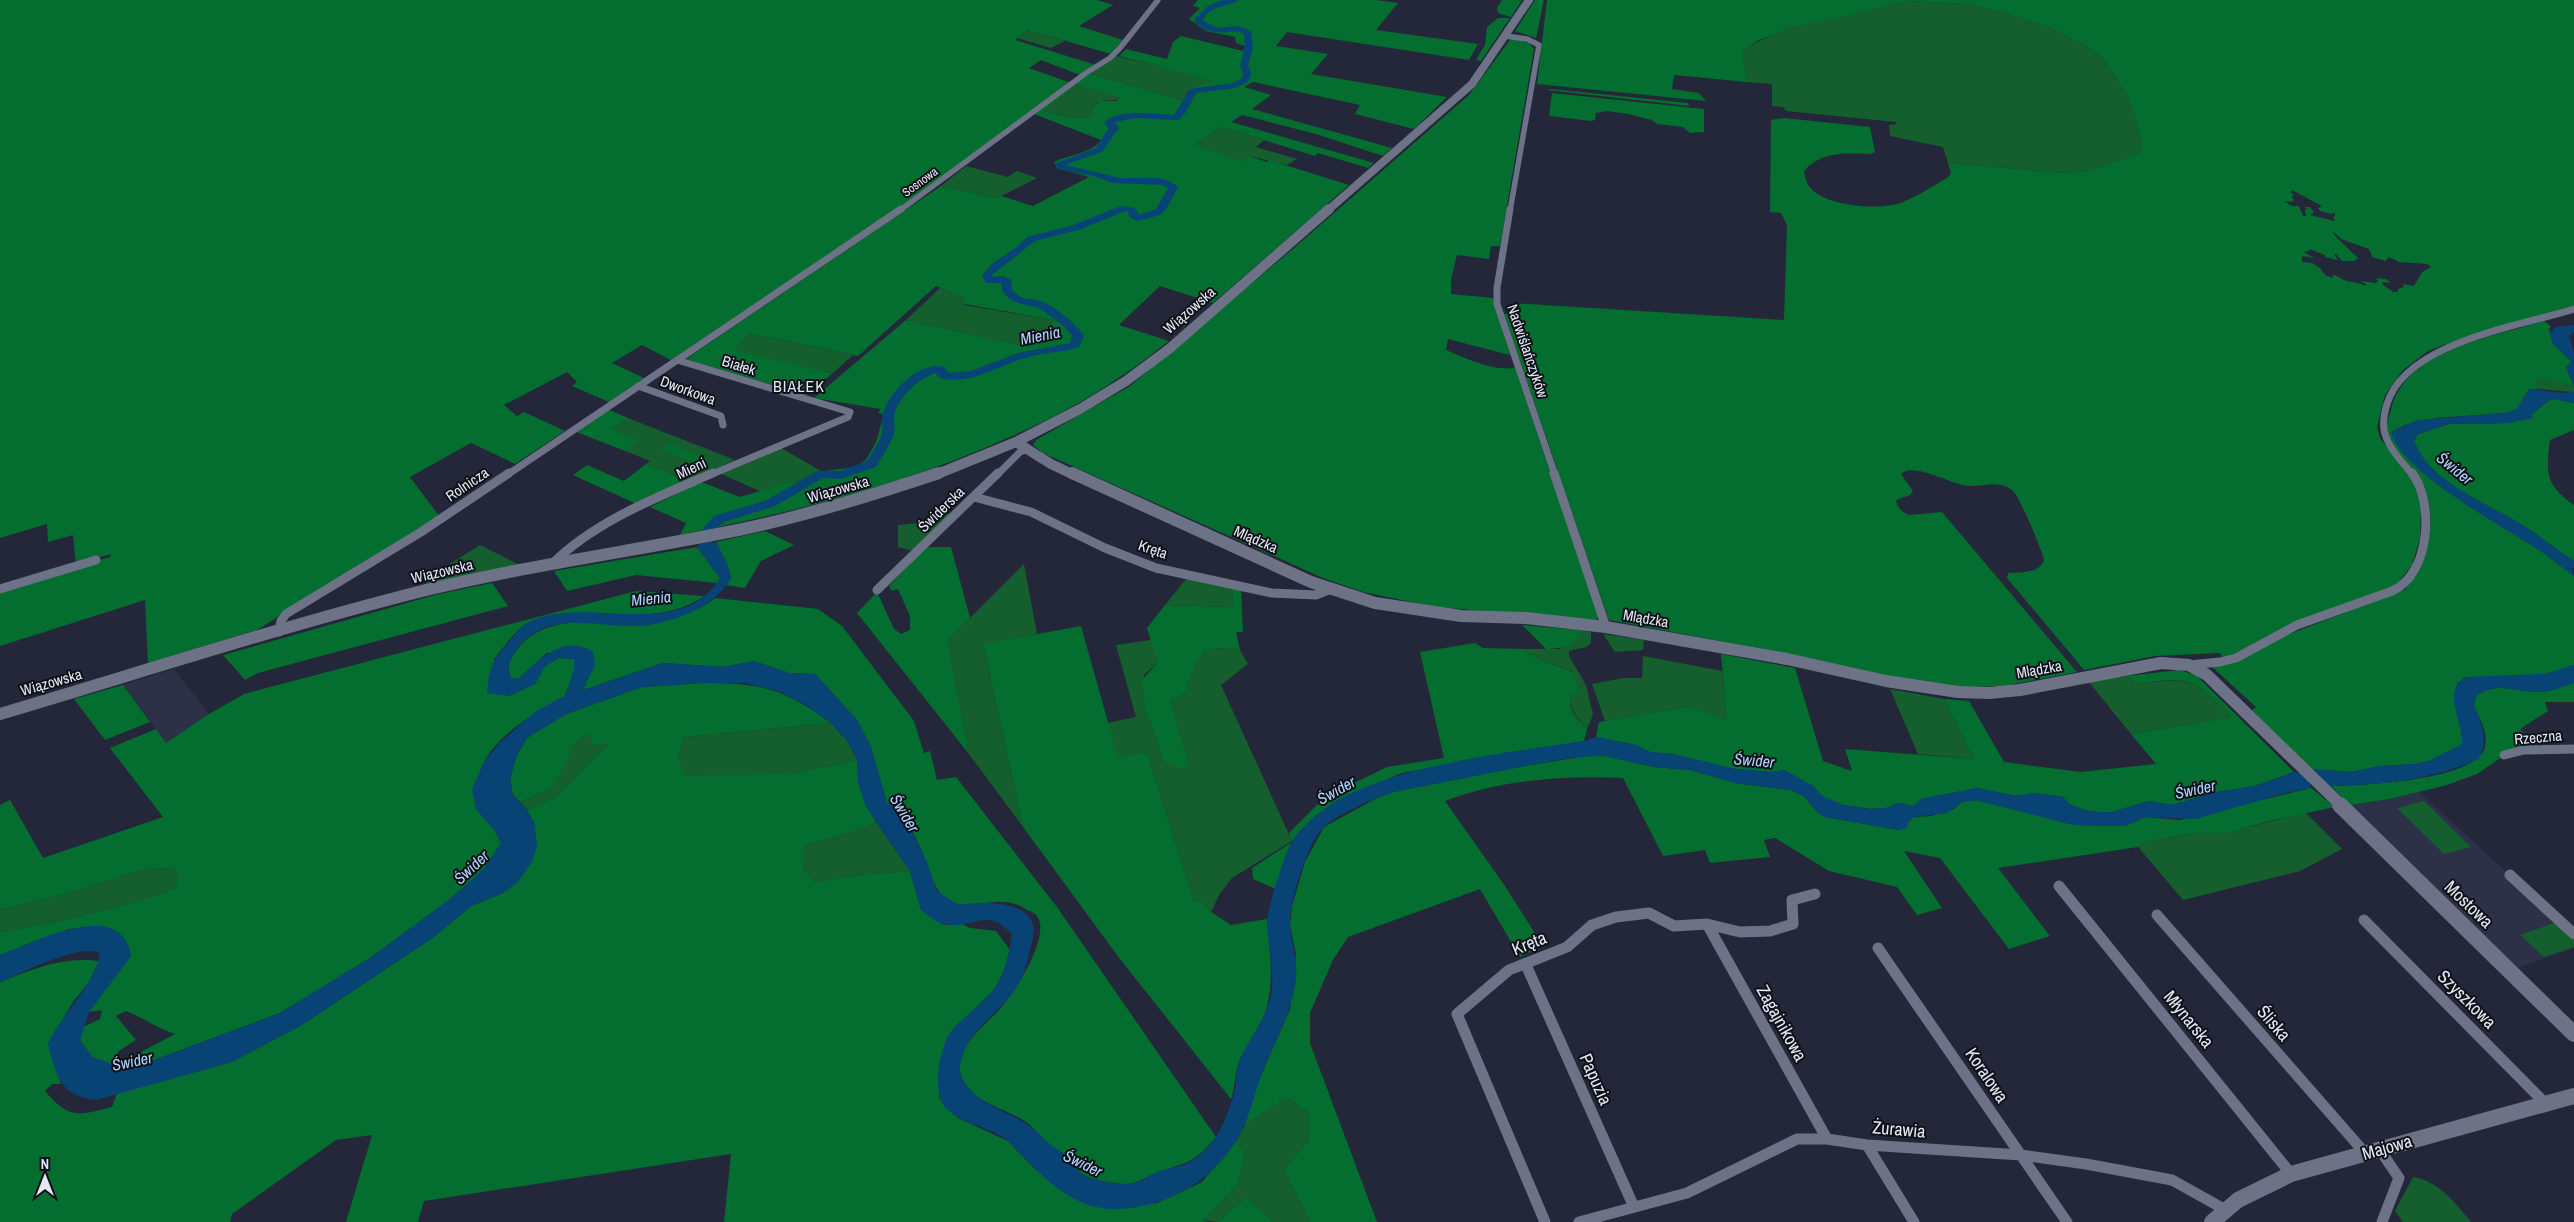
<svg xmlns="http://www.w3.org/2000/svg" width="2574" height="1222" font-family="'Archivo Narrow',sans-serif">
<style>
.built{fill:#2c3148}
.green{fill:#155e2d}
.forest{fill:#036e2f;fill-rule:evenodd}
.water{fill:#084376}
.lines{fill:none;stroke-linecap:round;stroke-linejoin:round}
.river{fill:#084376;fill-rule:evenodd}
.street-far3{stroke:#6d7286;stroke-width:5.5}
.street-far2{stroke:#6d7286;stroke-width:7}
.street-far1{stroke:#6d7286;stroke-width:9}
.street{stroke:#6d7286;stroke-width:11}
.secondary-far3{stroke:#6d7286;stroke-width:8}
.secondary-far2{stroke:#6d7286;stroke-width:10}
.secondary-far1{stroke:#6d7286;stroke-width:12}
.secondary{stroke:#6d7286;stroke-width:16}
.labels{text-anchor:middle;dominant-baseline:central;stroke-width:4;stroke-linejoin:round;paint-order:stroke}
.far-street-label{font-size:12px;fill:#e5e8f4;stroke:#0f1119}
.street-label{font-size:15px;fill:#e5e8f4;stroke:#0f1119}
.water-label{font-size:16px;font-style:italic;fill:#b3d5fb;stroke:#0f1119}
.neighbourhood-label{font-size:16px;letter-spacing:1px;fill:#e5e8f4;stroke:#0f1119}
.near-street-label{font-size:18px;fill:#e5e8f4;stroke:#0f1119}
</style>
<rect width="100%" height="100%" fill="#242739"/>
<path class="built" d="M174 669 209 714 166 743 123 685Z
M2419 792 2574 934V948L2509 971 2350 805 2390 799Z"/>
<path class="green" d="M1907 1 1967 4 2007 14 2051 28 2101 55 2129 99 2142 143 2140 152 2089 171 2065 173 1948 163 1943 147 1890 136 1889 125 1896 124V122L1786 111 1783 107 1772 106V84L1747 82 1742 51C1787 21 1854 13 1907 1Z
M1029 30 1065 41 1051 48 1017 38Z
M1116 56 1216 80 1187 92 1182 100 1088 73Z
M1074 84 1121 98C1112 103 1101 97 1093 106V115C1077 122 1060 115 1044 111L1070 91 1068 89Z
M1222 127 1264 140 1256 147 1297 159 1287 165 1249 156 1242 161 1194 146Z
M966 166 1008 177 1017 171 1037 178 997 198 941 186Z
M940 288 964 297V305L1054 320 1029 347 906 320Z
M749 333 853 355 833 373 734 350Z
M2543 379 2574 386V392L2536 389V382Z
M628 418 735 460 688 482 687 480 646 464 650 461 625 451 639 440 612 429Z
M781 448 823 472 812 473 794 484 762 492 719 473Z
M954 513 913 551 898 547V525L928 522V517Z
M480 545 520 565 427 584 424 580Z
M1024 564 1037 634 983 645 1023 827 969 754 948 640Z
M1187 578 1232 587 1233 607 1165 605Z
M1580 630 1591 632V643L1586 647 1569 651V656L1586 685 1593 715 1587 729C1565 704 1570 702 1572 671 1555 665 1537 661 1523 649H1560Z
M1603 634 1644 640 1643 650 1615 652Z
M1151 640 1157 663 1144 675 1146 711 1164 762 1188 761 1171 702 1187 692C1187 681 1190 679 1194 669 1204 645 1216 647 1240 650L1248 664 1221 685 1292 841 1232 878 1219 895 1211 912 1199 899 1194 902 1147 752 1118 759 1107 723 1136 717 1116 645Z
M1643 656 1722 671 1728 722 1690 706 1605 721 1592 684 1623 678H1642Z
M2127 676 2137 684C2191 676 2194 679 2233 717L2131 734 2088 681Z
M1890 689 1944 699 1974 759 1918 754Z
M831 723 848 742 857 760 793 773 686 777 678 757 684 737Z
M589 733 610 743 556 797 527 810 520 802 554 787 575 741Z
M2424 801 2471 847 2444 854 2397 808Z
M2305 812 2342 849 2300 871 2183 900 2138 847 2145 842 2195 833H2227Z
M876 822 910 871 858 875 815 882 803 869V846L866 828Z
M175 868 178 876 176 888C119 909 60 922 0 932V910L66 894 144 869Z
M2557 922 2574 937V947L2544 957 2520 935Z
M1287 1098 1308 1112 1309 1140 1284 1169 1310 1222H1274L1246 1197 1217 1222 1203 1220 1238 1184 1245 1152 1236 1141 1245 1125Z
M2413 1177C2440 1182 2454 1202 2471 1222H2403L2395 1211Z"/>
<path class="forest" d="M0 0H1097L1113 5 1079 26 1123 40 1111 54 1028 30 1015 40 1096 65 1080 75 1041 60 1029 68 1071 83 922 192 671 360 642 345 612 363 644 378 609 402 572 386 577 382 567 372 504 405 517 416 524 412 565 431 515 464 471 443 410 477 439 516 257 630 148 663 145 600 0 646V591L110 557 111 554 76 564 73 535 48 542 47 524 0 538Z
M1198 0H1376L1398 3 1376 30 1478 44 1469 60 1287 32 1276 46 1328 54 1311 74 1447 97 1414 129 1355 114 1360 105 1253 82 1244 87 1271 95 1252 109 1392 148 1383 156 1316 134 1242 115 1231 122 1374 163 1368 168 1318 153 1315 156 1222 127 1195 145 1242 161 1249 156 1267 162 1269 160 1349 185 1213 303 1160 286 1119 325 1169 341C1153 353 1137 366 1120 377 1086 401 1048 420 1010 437 902 486 796 511 680 535L686 523 650 507 701 482 740 497 790 482 794 484 812 473 854 467 866 460 876 442 884 414 878 413 881 409 814 398 906 320 1029 347 1054 320 964 304 963 297 936 286 858 356 749 333 735 350 833 373 806 395 686 359 941 186 997 198 1001 196 1033 206 1089 177 1057 168 1054 162C1068 155 1093 153 1101 140L1034 114 1068 89 1071 90 1044 111C1060 115 1077 122 1093 115V106L1100 101H1116L1120 98 1074 84 1088 73 1182 100C1190 87 1200 84 1214 81L1119 56 1126 49 1167 59 1173 42 1181 36 1243 51 1245 46 1236 43 1235 37 1206 31 1189 19 1200 8 1193 6Z
M1502 0H1522L1511 17 1498 13 1497 8Z
M1535 0H1544L1536 38 1515 31Z
M1547 0H2574V306L2454 341 2428 351 2403 370 2385 395 2377 427 2380 438 2413 480 2421 506 2420 538 2412 565 2397 584 2285 627 2228 657 2224 658 2219 653 2155 656 2084 670 2007 578 2008 573C2022 572 2039 574 2044 560 2041 548 2020 497 2012 490 1999 480 1985 486 1971 486 1954 487 1915 461 1901 474L1913 491 1910 495 1896 500C1897 507 1902 513 1910 515L1942 512 2077 672 2004 686 1960 687 1903 680 1794 655 1609 620 1504 314 1513 313 1512 303 1784 320 1787 225 1781 213 1770 212 1771 120 1784 118 1870 127 1875 152 1870 154C1846 153 1821 151 1804 171 1805 176 1806 182 1809 186 1823 207 1882 211 1903 202 1918 196 1933 186 1947 178L1951 173 1948 163 2065 173 2089 171 2140 152 2142 143 2129 99 2101 55 2051 28 2007 14 1967 4 1907 1 1791 28 1759 40 1742 51 1747 82 1674 75 1672 89 1699 93 1706 101 1537 84ZM2292 190 2322 206 2318 208 2320 211 2331 214 2335 213V216L2333 217 2335 221 2310 215 2314 212 2310 207H2304L2309 210 2305 209 2306 216H2303L2299 206H2292L2284 201 2292 202 2294 199 2291 197 2294 195 2291 192ZM2333 231 2341 239 2369 249 2372 257 2385 261 2389 257 2399 262 2427 264 2431 267 2422 272 2414 286 2403 284 2404 287 2398 289V292H2393L2382 284 2383 282 2391 283 2386 279 2376 278 2378 281 2376 283 2360 281 2366 284 2365 286C2357 281 2352 283 2344 280 2340 278 2338 276 2333 275V278L2325 275 2320 268 2312 263 2302 262V256L2314 258 2304 252 2309 251V249L2325 255V257L2338 260 2334 254H2336L2342 261H2354L2358 258 2335 236Z
M1498 18H1510L1481 61 1476 60 1485 45 1487 27Z
M1515 39 1529 43 1534 49 1500 246H1491L1489 259 1457 255 1451 279V294L1493 298 1510 355 1448 339 1446 350C1467 359 1492 371 1515 368L1599 616 1596 620 1436 607 1363 592 1323 578 1043 453 1033 445 1036 440 1130 386 1294 248 1469 95 1510 40Z
M1551 89 1688 103 1689 106 1547 90Z
M1552 93 1704 109V132L1690 133 1683 127 1657 124 1652 120 1628 114 1607 111 1596 113 1595 120 1591 121 1549 116Z
M2544 321 2551 326 2549 329 2553 344 2572 362 2566 367 2574 386 2543 379 2536 382V389H2529L2517 409 2505 413 2436 418 2405 425 2391 432 2428 477 2470 507 2541 551 2574 576V665L2545 674 2458 682C2448 704 2464 722 2462 745L2429 761 2415 764 2380 766 2352 772 2311 769 2251 711 2256 707 2210 665 2406 589C2410 582 2418 575 2421 567 2432 542 2435 507 2422 482 2413 467 2398 455 2389 440 2384 430 2388 420 2391 410 2405 350 2493 337 2544 321Z
M2555 399 2574 403V430L2550 440C2546 473 2545 485 2574 505V561C2554 549 2537 533 2517 522 2484 502 2426 480 2414 440L2418 434 2449 424 2508 423 2532 418 2531 415 2548 401Z
M607 409 628 418 612 429 640 440 625 451 574 431Z
M669 443 708 459 700 465 660 449Z
M646 464 687 480 641 506 573 475 587 465 624 481Z
M765 531 794 545 761 561 745 588 726 585 731 578 728 566 716 542Z
M697 547 720 578 717 583 636 575 567 591 554 571Z
M926 547H951L970 618 948 640 969 754 857 613 877 592 894 629 901 634 910 630V616L898 589 892 591 889 586Z
M492 583 508 606 258 673 245 680 223 655 435 595Z
M1232 587 1241 589 1243 632H1236L1240 650C1216 647 1204 645 1194 669 1190 679 1187 681 1187 692L1171 702 1188 761 1187 767 1183 769 1164 762 1146 711 1142 680 1157 663 1147 628 1165 605 1233 607Z
M636 591 704 596C656 631 586 602 532 621 517 626 504 648 494 659L509 696 535 684 545 666 559 658 575 659 574 670 565 696C540 709 495 736 484 763 478 776 478 795 476 809L493 828 501 843 484 869 449 900 370 958 280 1013 141 1065V1052L175 1034C157 1028 143 1018 126 1011L116 1016 136 1040 119 1051 111 1064 92 1057 80 1040 83 1027 100 1019 102 1010 89 1012 100 996 105 926 69 929 0 955V932C60 922 119 909 176 888L178 876 174 868 144 869 66 894 0 910V805L10 800 43 858 163 817 110 748 156 729 166 743 209 714 244 694Z
M715 598 818 609 842 626 914 721 924 753 930 751 937 780 956 777 1057 907 1216 1137C1194 1164 1187 1162 1156 1173 1149 1175 1143 1180 1136 1182 1129 1185 1121 1184 1114 1183 1102 1181 1087 1179 1078 1171 1072 1166 1069 1159 1064 1154 1060 1151 1054 1149 1051 1146 1041 1138 1035 1127 1023 1120 1002 1107 970 1102 961 1075 952 1050 985 1025 999 1010 1013 995 1052 935 1037 916 1035 913 1030 911 1027 910 999 890 969 914 948 900 934 890 932 877 926 862 919 842 906 814 887 803L871 747 857 720 815 674 789 673 754 661 723 667 663 663 583 690 593 652 547 653 518 679 511 678C506 667 509 660 516 651 535 624 569 621 599 622 609 623 619 625 629 624 659 621 692 617 715 598Z
M1522 625 1580 630C1577 646 1560 649 1546 649Z
M1081 626 1118 758 1147 752 1194 902 1199 899 1211 912 1231 925 1267 919C1270 959 1277 991 1259 1028 1252 1041 1242 1052 1238 1065 1234 1076 1236 1087 1231 1099L1120 959 1023 827 983 644Z
M1475 643 1483 648 1523 649C1537 661 1555 665 1571 671L1579 690 1571 696C1567 710 1578 719 1587 729L1584 741 1402 773 1351 795 1316 816 1292 841 1276 889 1253 879 1252 868 1292 842 1289 833 1322 800 1346 787 1387 767 1444 758 1420 652Z
M1721 654 1795 668 1823 761 1852 771 1845 749 1974 759 1944 699 1969 701 2004 762 2081 772 2156 764 2131 734 2232 717C2194 678 2190 676 2137 684L2127 676 2179 670 2196 675 2294 772 2255 786 2211 793 2183 802 2171 805 2149 801 2112 812H2097L2085 810 2069 804 2063 797 2034 793 2016 796 1977 788 1921 799 1914 806 1898 803 1886 808 1870 809 1843 805 1822 796 1813 786 1784 770 1772 772 1735 769 1672 754 1650 752 1636 745 1596 737 1599 722 1690 706 1727 721Z
M703 683C762 683 783 688 831 723L684 737 678 757 686 776 793 773 857 760C858 784 863 801 876 822L866 828 803 846V869L815 882 858 875 910 871 921 910 944 925 962 924 970 928 996 931 1010 950 1003 974 993 991 950 1033 939 1097 945 1107 958 1118 1008 1141 1036 1170 1116 1209 1157 1203 1202 1182 1236 1141 1245 1152 1238 1184 1203 1220 1208 1222H724L731 1154 424 1201 418 1222H346L372 1135 336 1140 232 1214 230 1222H0V982C32 969 64 956 99 961L89 982 73 1002 48 1044 61 1084H52L45 1091C69 1119 78 1116 112 1107L117 1093 232 1062 300 1026 435 936 471 906 503 893 535 825 527 810 556 797 610 743 593 745 589 733 576 741 554 787 520 802 513 795 510 779 516 757 527 738 543 728 566 714 642 687Z
M2574 683V702H2545L2548 711 2520 729 2536 745 2499 759 2477 774 2447 785 2390 799 2350 805 2331 786C2361 785 2477 781 2485 747 2488 732 2480 719 2474 707L2476 696C2498 680 2516 693 2540 692 2552 691 2563 686 2574 683Z
M123 685 150 722 105 740 74 699Z
M1592 755 1605 756 1654 767 1690 770 1735 783 1791 790 1805 797 1817 812 1825 817 1899 830 1914 817 1931 816 1954 809 1962 802 1976 800 2074 825 2125 826 2145 817 2180 820 2311 788 2335 807 2273 820 2227 833H2195L2145 842 2138 847 1998 868 2050 936 2009 949 1940 858 1904 851 1942 908 1917 915 1897 887 1829 871 1775 838 1764 840 1770 857 1710 863 1705 850 1663 856 1623 778C1564 775 1500 780 1445 801L1505 886 1543 946 1520 957 1480 889 1348 937 1333 960 1310 1013V1043L1377 1222H1310L1284 1169 1309 1140 1308 1112 1287 1098 1245 1125 1255 1089 1290 1009 1296 954 1290 926 1292 906 1305 862 1324 827 1377 798 1393 792 1530 765Z
M1246 1197 1274 1222H1217Z"/>
<path class="water" d="M2574 325V332L2569 336 2574 353V386L2566 367 2572 362 2553 344 2550 334 2555 327Z
M2529 389 2562 393 2574 392V403L2554 399 2548 401 2531 415 2533 418 2508 423 2449 424 2418 434 2414 440C2426 480 2484 502 2517 522 2537 533 2554 549 2574 561V568L2572 567 2574 576C2562 568 2552 558 2540 551 2504 526 2401 473 2391 432L2418 420 2505 413 2517 409Z
M716 542 728 566 731 578C715 605 686 617 655 624 609 634 551 602 516 651 509 660 506 667 511 678L518 679C539 660 564 633 593 652L595 665 583 690 663 663 723 667 754 661 789 673 815 674 857 720 871 747 887 803 894 807 911 830 926 860 937 891 958 905C979 902 1026 899 1033 925 1035 932 1032 941 1030 949 1027 963 1024 976 1016 988 1002 1009 977 1025 966 1047 962 1056 958 1067 961 1076 975 1109 1019 1111 1041 1136 1049 1144 1057 1148 1064 1155 1070 1160 1074 1168 1080 1173 1093 1181 1117 1186 1132 1183 1141 1182 1150 1175 1160 1171 1169 1168 1180 1167 1188 1163 1215 1149 1228 1117 1235 1089 1237 1082 1235 1073 1238 1066 1245 1042 1265 1023 1271 995 1275 972 1268 947 1267 923 1267 909 1284 857 1291 843 1296 834 1307 823 1315 816 1371 767 1511 752 1584 741L1596 737 1636 745 1650 752 1672 754 1735 769 1772 772 1784 770 1813 786 1822 796 1843 805 1870 809 1886 808 1898 803 1914 806 1921 799 1977 788 2016 796 2034 793 2063 797 2069 804 2085 810 2097 812H2112L2149 801 2171 805 2183 802 2211 793 2255 786 2294 772 2307 773 2311 769 2352 772 2380 766 2415 764 2429 761 2462 744C2464 722 2441 694 2465 677L2545 674 2574 665V683C2563 687 2552 691 2540 692 2516 693 2498 680 2476 696L2474 707C2483 726 2488 739 2479 759 2431 780 2386 784 2335 786 2326 787 2323 781 2309 782L2311 788 2285 793 2196 819 2145 817 2125 826 2074 825 1976 800 1962 802 1947 813 1914 817 1908 822 1907 828 1899 830 1825 817 1817 812 1805 797 1791 790 1735 783 1690 770 1654 767 1605 756 1575 757 1530 765 1393 792C1373 799 1339 813 1324 827 1307 843 1289 902 1290 926 1291 943 1298 959 1296 978 1293 1010 1276 1038 1264 1068 1256 1087 1252 1108 1244 1126 1221 1177 1168 1209 1114 1209 1070 1209 1039 1173 1011 1144 994 1126 962 1126 945 1107 932 1090 939 1050 950 1033 958 1020 983 1005 994 989 1005 973 1009 954 1012 935 988 905 974 930 944 924 935 923 928 915 921 910L910 871 866 807 858 783 857 760 848 742 831 723 803 703 781 692 745 683H703L642 687 566 714 527 738 516 757 510 780 513 795 527 810 535 825 537 847 532 862 518 882 503 893 471 906 435 936 300 1026 232 1062 96 1100C59 1095 57 1077 48 1044 59 1017 100 979 99 953 81 943 21 973 0 982V955C34 942 122 896 131 956L89 1012 80 1040 92 1057 111 1064 141 1065 280 1013 370 958 449 900 484 869 501 843 493 828 476 809 472 789 484 762 499 743 536 711 565 696 574 670V659L559 658 545 666 535 684 509 696 487 693C489 668 492 661 509 642 515 635 522 625 531 621 585 594 680 644 720 578L697 547Z"/>
<g class="lines">
<path class="river" d="M1222 0H1239C1228 7 1208 5 1203 21L1218 28 1238 26 1251 31 1253 47 1248 66 1251 72 1249 81 1235 88 1196 93 1186 112 1179 120 1136 118 1115 122 1119 128 1102 152 1065 165 1121 178H1159L1169 181 1178 187 1167 208 1160 215 1138 221 1130 218 1128 212 1125 211 1079 230 1035 241 992 275 993 277 1002 276 1011 279 1012 290C1026 303 1027 297 1041 301 1054 306 1077 324 1084 336L1079 347C1061 353 1043 352 1025 358 997 366 970 386 939 378L936 373C919 378 901 395 895 412 893 420 896 428 893 436 889 446 882 457 876 467L841 479 823 478 775 506 724 522 716 529 710 550H700L698 547 704 527 714 516 767 500 817 471H840L867 461C872 453 879 443 882 433 883 427 881 420 883 413 890 391 920 360 945 367L948 373 971 371 1018 353 1070 343 1072 336C1069 329 1044 310 1036 307 1021 304 1012 304 1002 291V283H986L982 275 993 263 1017 247 1027 237 1071 226 1121 206 1135 208 1139 215 1156 209 1168 188 1162 185 1113 183 1094 176 1060 170 1054 164 1096 148 1109 128 1104 123C1117 108 1156 114 1174 115L1190 89 1233 83 1242 78 1243 72 1240 66 1245 47 1244 34C1231 26 1215 41 1195 22V18L1208 6Z"/>
<path class="street-far3" d="M1505 36 1527 39 1539 45 1510 211
M899 211 1086 73 1110 58 1120 48 1158 0"/>
<path class="street-far2" d="M1510 209 1497 288V304L1555 475
M677 360 850 412 848 417 710 475
M638 386 721 416 723 425
M507 475 901 209
M997 475 1020 452 1026 450
M2413 475C2402 462 2390 450 2385 434 2382 424 2384 414 2387 404 2406 342 2520 326 2574 309"/>
<path class="street-far1" d="M1554 473 1606 627
M974 497 1031 512 1105 548 1156 568 1272 593 1316 595 1331 589
M552 564C595 521 658 497 713 473
M0 589 96 560
M877 590 998 473
M279 632 281 621 286 614 421 532 509 473
M2189 665 2220 662 2236 658 2297 625 2392 591C2430 575 2435 503 2412 473
M2504 755 2524 750 2574 749"/>
<path class="street" d="M2510 875 2574 934
M2059 886 2291 1174
M2157 915 2365 1153
M2364 920 2546 1104
M1707 924 1827 1139
M1878 948 2067 1222
M1526 965 1634 1207
M1867 1145 1914 1222
M2380 1150 2399 1178 2382 1222
M1545 1222 1457 1014 1509 970 1567 947 1592 925 1616 917 1649 913 1674 926 1707 924 1740 932 1770 931 1793 924 1792 900 1815 894
M1579 1222 1687 1193 1797 1139H1827L1867 1145 2021 1155 2086 1164 2172 1180 2224 1209"/>
<path class="secondary-far3" d="M1327 211 1472 84 1529 0"/>
<path class="secondary-far2" d="M1016 442 1051 464 1074 475
M935 475 1016 442 1080 409 1126 381 1169 349 1329 209"/>
<path class="secondary-far1" d="M1072 473 1311 582 1375 603 1461 616 1526 618 1606 627 1787 659 1886 681 1958 692 1989 693 2020 690 2161 663 2189 665 2207 675 2342 806
M0 714C142 672 283 626 426 590 529 565 634 551 738 530 806 516 873 495 939 473"/>
<path class="secondary" d="M2340 805 2574 1034
M2212 1222 2238 1200 2291 1174 2574 1096"/>
</g>
<g class="labels">
<g class="far-street-label">
<text transform="translate(920 182) rotate(-36)">Sosnowa</text>
</g>
<g class="street-label">
<text transform="translate(1189 310) rotate(-41)">Wiązowska</text>
<text transform="translate(1528 351) rotate(71)">Nadwiślańczyków</text>
<text transform="translate(739 365) rotate(17)">Białek</text>
<text transform="translate(688 390) rotate(20)">Dworkowa</text>
<text transform="translate(691 468) rotate(-25)">Mieni</text>
<text transform="translate(467 484) rotate(-34)">Rolnicza</text>
<text transform="translate(838 489) rotate(-16)">Wiązowska</text>
<text transform="translate(941 509) rotate(-44)">Świderska</text>
<text transform="translate(1256 539) rotate(24)">Mlądzka</text>
<text transform="translate(1153 549) rotate(19)">Kręta</text>
<text transform="translate(442 571) rotate(-13)">Wiązowska</text>
<text transform="translate(1646 618) rotate(10)">Mlądzka</text>
<text transform="translate(2039 669) rotate(-10)">Mlądzka</text>
<text transform="translate(51 682) rotate(-16)">Wiązowska</text>
<text transform="translate(2538 737) rotate(-5)">Rzeczna</text>
</g>
<g class="water-label">
<text transform="translate(1040 335) rotate(-11)">Mienia</text>
<text transform="translate(2455 468) rotate(39)">Świder</text>
<text transform="translate(651 598) rotate(-6)">Mienia</text>
<text transform="translate(1754 760) rotate(5)">Świder</text>
<text transform="translate(2195 789) rotate(-12)">Świder</text>
<text transform="translate(1336 790) rotate(-29)">Świder</text>
<text transform="translate(905 813) rotate(59)">Świder</text>
<text transform="translate(471 867) rotate(-43)">Świder</text>
<text transform="translate(132 1061) rotate(-12)">Świder</text>
<text transform="translate(1083 1163) rotate(26)">Świder</text>
</g>
<g class="neighbourhood-label">
<text x="799" y="386">BIAŁEK</text>
</g>
<g class="near-street-label">
<text transform="translate(2469 904) rotate(44)">Mostowa</text>
<text transform="translate(1529 943) rotate(-22)">Kręta</text>
<text transform="translate(2467 999) rotate(45)">Szyszkowa</text>
<text transform="translate(2189 1019) rotate(51)">Młynarska</text>
<text transform="translate(1782 1023) rotate(61)">Zagajnikowa</text>
<text transform="translate(2274 1023) rotate(49)">Śliska</text>
<text transform="translate(1987 1075) rotate(56)">Koralowa</text>
<text transform="translate(1596 1079) rotate(66)">Papuzia</text>
<text transform="translate(1899 1129) rotate(5)">Żurawia</text>
<text transform="translate(2387 1147) rotate(-16)">Majowa</text>
</g>
</g>
<g transform="translate(45 1177)" stroke="#0f1119" stroke-width="4" paint-order="stroke">
<path d="M0-4L9 19L0 12L-9 19Z" fill="#e5e8f4"/>
<text y="-8" font-size="14" font-weight="bold" text-anchor="middle" fill="#e5e8f4">N</text>
</g>
</svg>
